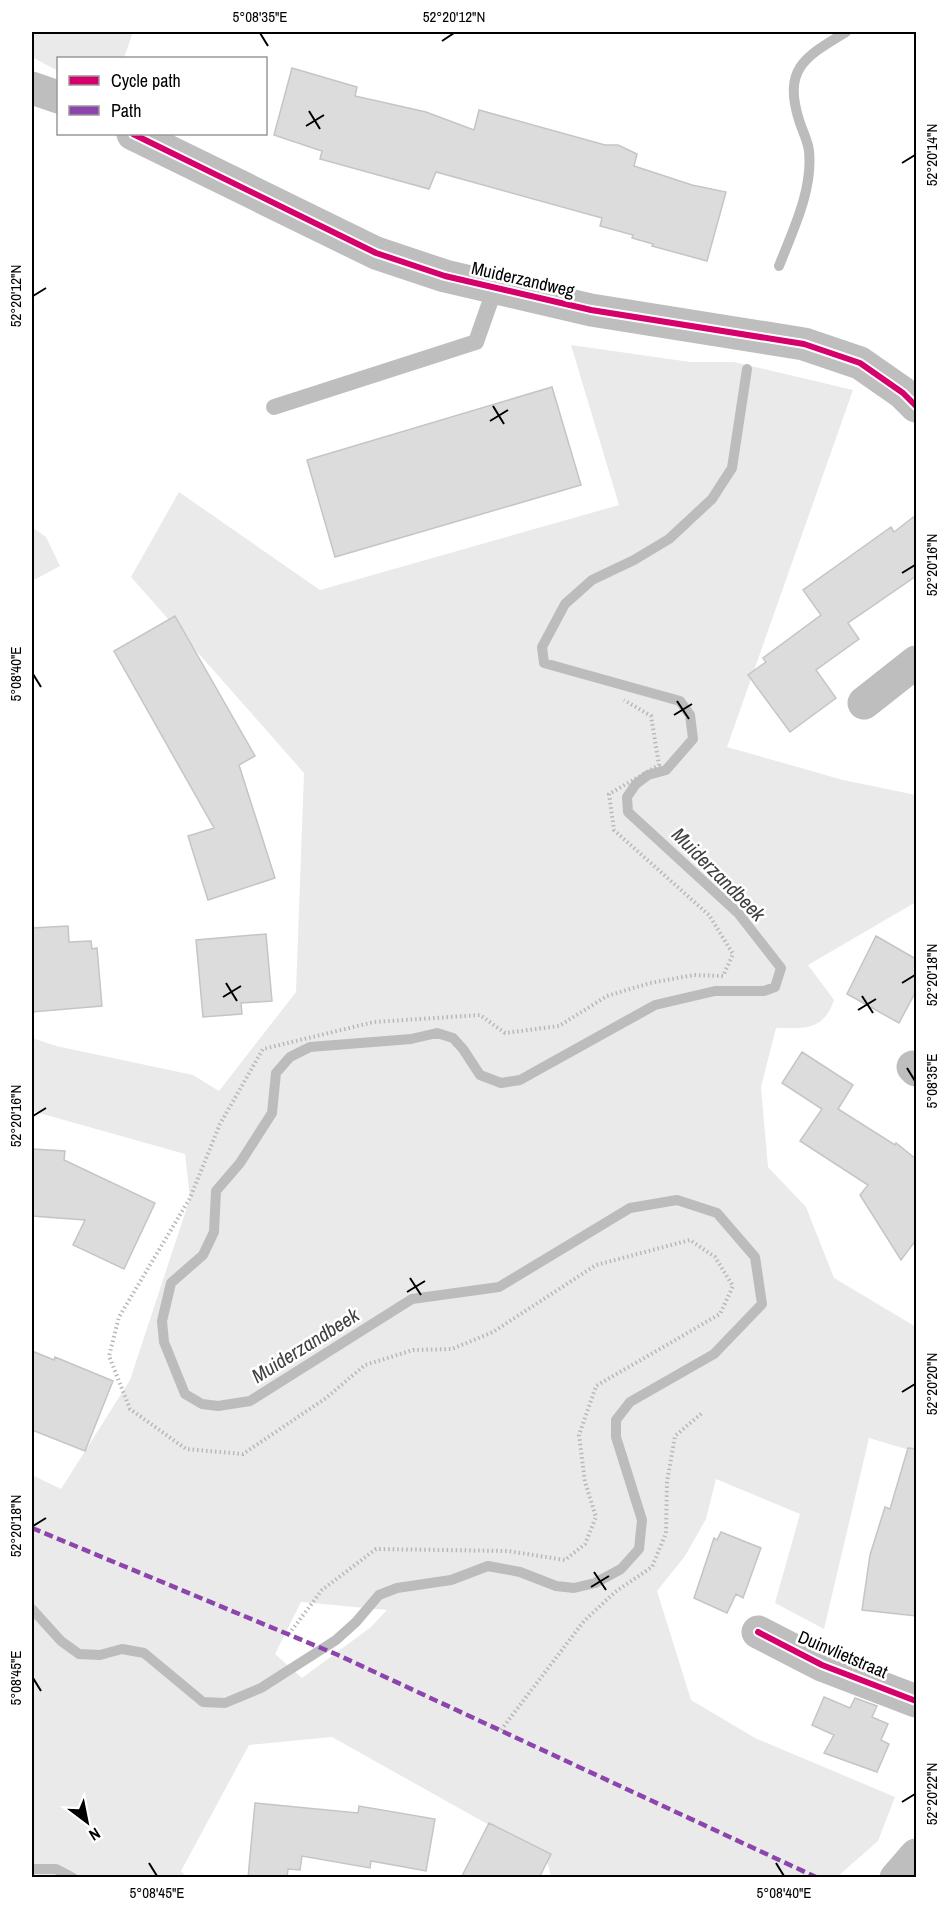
<svg xmlns="http://www.w3.org/2000/svg" width="948" height="1909" font-family="'Archivo Narrow',sans-serif">
<style>
.green{fill:#eaeaea;fill-rule:evenodd}
.lines{fill:none;stroke-linecap:round;stroke-linejoin:round}
.stream{stroke:#bcbcbc;stroke-width:10}
.building{fill:#dcdcdc;stroke:#c5c5c5;stroke-width:1.5}
.path{stroke:#b8b8b8;stroke-width:4;stroke-dasharray:1.5 3;stroke-linecap:butt}
.service{stroke:#bebebe;stroke-width:16}
.minor{stroke:#bebebe;stroke-width:33}
.tertiary{stroke:#bebebe;stroke-width:33}
.quiet{stroke:#8e44ad;stroke-width:4.5;stroke-dasharray:9 4.5;stroke-linecap:butt}
.cycleway-casing{stroke:#fff;stroke-width:10}
.cycleway{stroke:#d6006c;stroke-width:6}
.ticks{fill:none;stroke:#000;stroke-width:2}
.labels{text-anchor:middle;dominant-baseline:central;stroke-width:5;stroke-linejoin:round;paint-order:stroke}
.street-label{font-size:18px;fill:#000;stroke:#fff}
.water-label{font-size:20px;font-style:italic;fill:#404040;stroke:#fff}
.neatline{fill:none;stroke:#000;stroke-width:2}
.ticks-label{font-size:15px;text-anchor:middle;fill:#000}
</style>
<rect width="100%" height="100%" fill="#fff"/>
<path class="green" d="M32 32H133L124 58H58V71L32 57Z
M571 345 690 362H734L853 390 727 747 843 780 916 795V902L808 965 834 1000C823 1032 804 1028 776 1028L761 1087 768 1167 806 1207 834 1278 916 1327V1452L869 1438 824 1629 775 1603 800 1514 716 1479 706 1519 685 1556 657 1591 691 1700 755 1738 895 1797 878 1841 837 1877H551L546 1857 332 1737 249 1745 181 1871 187 1877H32V1475L61 1489 130 1380 190 1198 185 1154 32 1111V1038L56 1046 193 1075 219 1091 296 992 304 773 131 577 179 492 320 590 619 505ZM301 1602 387 1610 371 1627 302 1678 275 1654Z
M32 527 46 537 60 566 32 581Z"/>
<g class="lines">
<path class="stream" d="M779 266C793 230 813 190 809 151 808 141 802 130 799 120 783 68 805 57 846 32
M32 1609 61 1641 79 1654 100 1655 122 1649 144 1653 203 1702 225 1703 261 1688 336 1640 356 1622 379 1595 397 1588 451 1580 488 1566 520 1572 556 1586 574 1588 595 1583 621 1569 639 1549 642 1520 616 1437V1420L630 1402 714 1354 762 1304 755 1257 717 1213 677 1200 630 1208 499 1287 412 1299 250 1401 218 1406 202 1404 185 1394 164 1342 162 1321 171 1283 203 1255 214 1232 216 1191 240 1163 272 1113 276 1073 290 1057 310 1047 411 1039 437 1033 453 1038 463 1049 480 1075 501 1083 520 1080 655 1005 715 991H764L775 987 781 968 738 913 628 812 627 797 636 784 648 775 666 770 693 739 690 715 680 701 544 663 542 647 565 604 592 580 634 560 669 539 712 499 732 468 747 369
M32 1869H56L73 1878"/>
</g>
<path class="building" d="M292 68 357 87 355 96 426 112 474 130 479 110 605 145H618L637 154 634 166 692 185 726 192 707 261 652 246 653 244 632 238 633 235 600 226 602 218 436 172 429 189 320 159 322 151 274 135Z
M552 387 581 485 335 557 307 460Z
M916 515V576L848 623 859 639 816 670 836 698 790 732 748 675 766 662 763 658 821 615 803 590 891 527 894 532Z
M175 616 255 756 239 765 275 878 208 900 188 836 214 828 114 651Z
M68 926 69 942 91 941 92 949 97 948 102 1006 32 1012V928Z
M266 934 272 1001 241 1003 242 1014 203 1017 196 940Z
M876 936 916 959V991L899 1023 847 994Z
M802 1052 853 1085 838 1109 895 1145 896 1143 916 1159V1240L901 1260 860 1195 868 1185 800 1141 822 1109 782 1083Z
M32 1149 65 1151 64 1160 155 1203 124 1269 73 1245 85 1220 32 1216Z
M32 1351 54 1360 55 1357 113 1381 85 1451 32 1430Z
M908 1448 916 1449V1616L862 1610 870 1555 885 1507 890 1509Z
M721 1532 761 1548 743 1598 736 1594 727 1613 694 1598 714 1538 717 1540Z
M824 1697 850 1708 855 1698 877 1706 872 1717 888 1724 881 1740 889 1744 877 1772 824 1753 834 1735 812 1725Z
M255 1803 358 1813 359 1806 435 1819 426 1871 371 1861 370 1868 302 1856 300 1870 288 1869 287 1878H248Z
M489 1823 551 1854 539 1878H461Z"/>
<g class="lines">
<path class="path" d="M289 1634 322 1590 376 1549 508 1551 565 1560 585 1544 596 1517 585 1482 579 1435 596 1386 720 1314 733 1286 715 1257 690 1240 596 1265 493 1332 452 1349 413 1350 365 1365 326 1398 243 1454 186 1449 130 1409 109 1356 119 1317 190 1198 220 1124 263 1049 374 1022 480 1015 505 1033 559 1026 607 996 650 983 694 975 723 976 733 954 709 915 614 830 609 794 659 765 651 716 624 700
M501 1730 584 1621 615 1592 652 1567 666 1533 667 1482 675 1436 702 1413"/>
<path class="service" d="M274 407 476 342 495 288"/>
<path class="minor" d="M864 703 916 662
M913 1067 916 1070
M758 1632 822 1665 916 1701
M896 1878 916 1855"/>
<path class="tertiary" d="M32 88 58 97
M133 134 376 253 445 276 591 310 804 344 860 363 903 393 916 406"/>
<path class="quiet" d="M32 1528 338 1655 818 1878"/>
<defs>
<path id="cycleway" d="M133 134 376 253 445 276 591 310 804 344 860 363 903 393 916 406
M758 1632 822 1665 916 1701"/>
</defs>
<use href="#cycleway" class="cycleway-casing"/>
<use href="#cycleway" class="cycleway"/>
</g>
<path class="ticks" d="M260 33 268 46M442 41 454 33M309 111 320 129M306 126 324 115M902 163 915 155M33 296 46 288M493 406 504 424M490 421 508 410M902 573 915 565M33 674 41 687M677 701 689 719M674 715 692 704M226 983 237 1001M902 983 915 975M862 996 873 1013M223 997 241 986M858 1010 876 999M907 1068 915 1081M33 1116 46 1108M410 1278 421 1295M407 1292 425 1281M902 1392 915 1384M33 1526 46 1518M594 1572 606 1590M591 1587 609 1576M33 1678 41 1691M902 1802 915 1794M149 1863 157 1876M776 1863 784 1876"/>
<g class="labels">
<g class="street-label">
<text transform="translate(523 279) rotate(13)">Muiderzandweg</text>
<text transform="translate(843 1654) rotate(23)">Duinvlietstraat</text>
</g>
<g class="water-label">
<text transform="translate(719 874) rotate(45)">Muiderzandbeek</text>
<text transform="translate(305 1345) rotate(-32)">Muiderzandbeek</text>
</g>
</g>
<rect width="948" height="1909" fill="none" stroke="#ffffff" stroke-width="66"/>
<rect x="57" y="57" width="210" height="78" fill="#ffffff" stroke="#999999" stroke-width="1.5"/>
<rect x="69" y="76" width="30" height="9" fill="#d6006c" stroke="#999999" stroke-width="1.5"/>
<text x="111" y="87" font-size="18" fill="#000000">Cycle path</text>
<rect x="69" y="106" width="30" height="9" fill="#8e44ad" stroke="#999999" stroke-width="1.5"/>
<text x="111" y="117" font-size="18" fill="#000000">Path</text>
<g transform="translate(87 1822) rotate(148)" stroke="#ffffff" stroke-width="4.5" paint-order="stroke">
<path d="M0-4.5L10 22L0 15L-10 22Z" fill="#000000"/>
<text y="-9" font-size="16" font-weight="bold" text-anchor="middle" fill="#000000">N</text>
</g>
<rect x="33" y="33" width="882" height="1843" class="neatline"/>
<g class="ticks-label">
<text x="260" y="22">5°08'35"E</text>
<text x="454" y="22">52°20'12"N</text>
<text transform="translate(932 155) rotate(-90)" y="5">52°20'14"N</text>
<text transform="translate(16 296) rotate(-90)" y="5">52°20'12"N</text>
<text transform="translate(932 565) rotate(-90)" y="5">52°20'16"N</text>
<text transform="translate(16 674) rotate(-90)" y="5">5°08'40"E</text>
<text transform="translate(932 975) rotate(-90)" y="5">52°20'18"N</text>
<text transform="translate(932 1081) rotate(-90)" y="5">5°08'35"E</text>
<text transform="translate(16 1116) rotate(-90)" y="5">52°20'16"N</text>
<text transform="translate(932 1384) rotate(-90)" y="5">52°20'20"N</text>
<text transform="translate(16 1526) rotate(-90)" y="5">52°20'18"N</text>
<text transform="translate(16 1678) rotate(-90)" y="5">5°08'45"E</text>
<text transform="translate(932 1794) rotate(-90)" y="5">52°20'22"N</text>
<text x="157" y="1898">5°08'45"E</text>
<text x="784" y="1898">5°08'40"E</text>
</g>
</svg>
